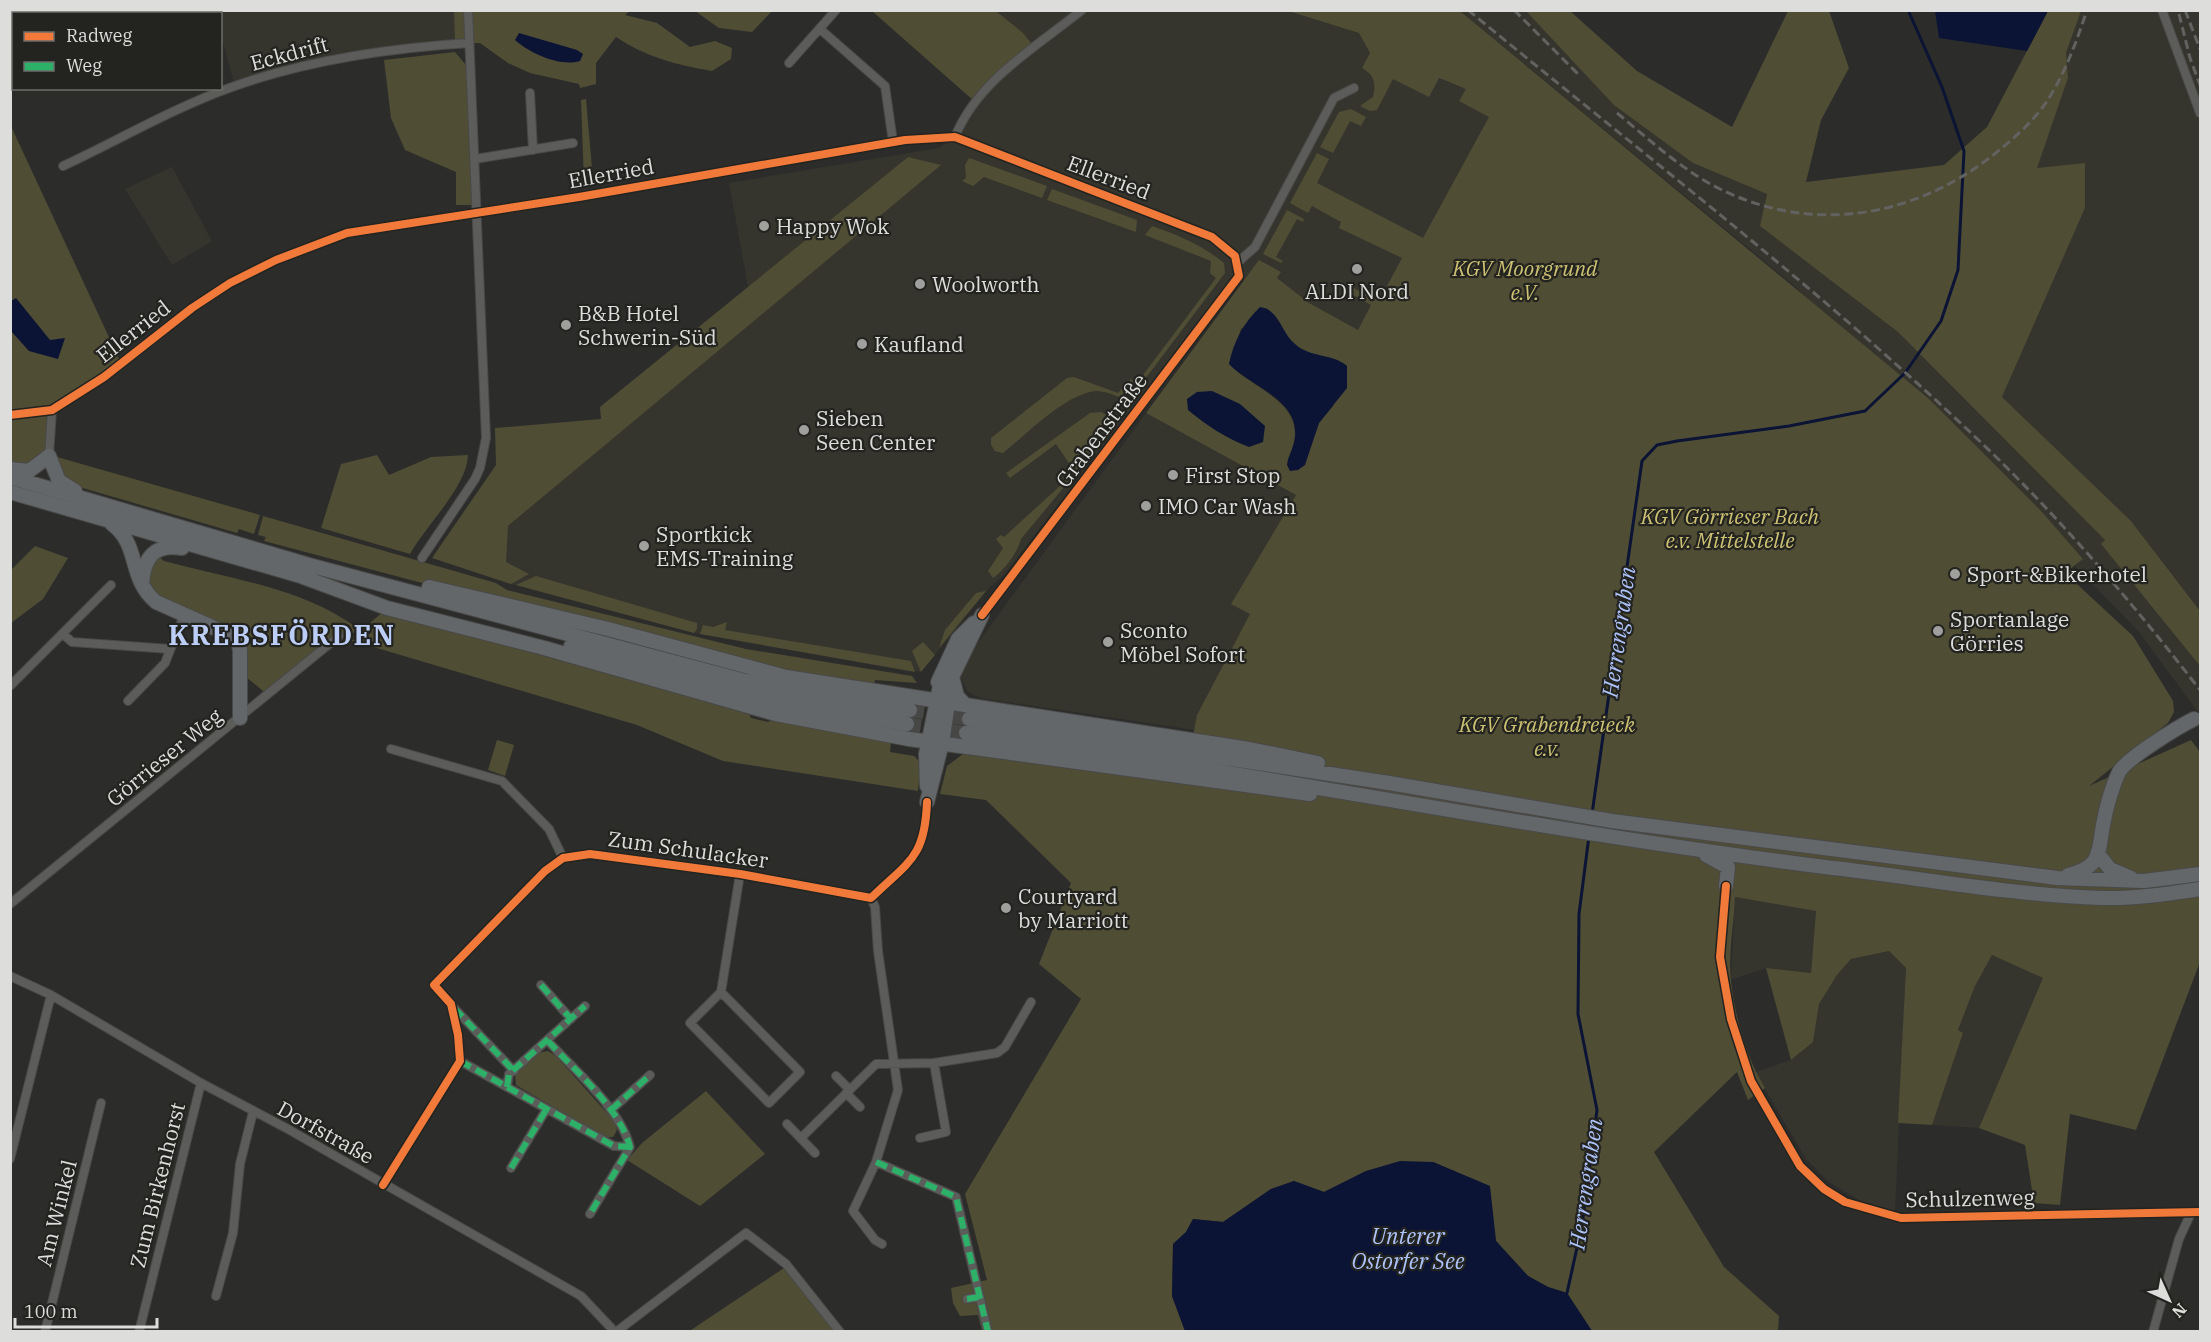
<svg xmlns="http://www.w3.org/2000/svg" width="2211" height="1342" font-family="'IBM Plex Serif',serif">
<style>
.built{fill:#36352d}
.green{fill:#504d35;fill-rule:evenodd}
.water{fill:#0b1434}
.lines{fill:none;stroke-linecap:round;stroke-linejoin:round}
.stream{stroke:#0b1434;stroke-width:3}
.trunk-tunnel{stroke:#474745;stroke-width:14;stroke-dasharray:14 7;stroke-linecap:butt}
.minor-casing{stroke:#494948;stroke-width:10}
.trunk-casing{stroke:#494948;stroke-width:16}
.minor{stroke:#5c5c5b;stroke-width:8}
.trunk{stroke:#64676a;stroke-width:14}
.rail{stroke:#626261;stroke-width:3;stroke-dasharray:9 4.5;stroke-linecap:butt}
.quiet{stroke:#2db169;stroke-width:6;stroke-dasharray:12 6;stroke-linecap:butt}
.cycleway-casing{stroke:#232320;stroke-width:11}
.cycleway{stroke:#f17a3a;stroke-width:8}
.poi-dot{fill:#9f9f9d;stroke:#232320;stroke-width:2}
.labels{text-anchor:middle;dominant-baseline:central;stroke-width:4.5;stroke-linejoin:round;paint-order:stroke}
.street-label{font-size:21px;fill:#dddddb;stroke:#232320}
.poi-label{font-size:21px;fill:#dddddb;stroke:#232320;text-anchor:start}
.park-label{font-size:21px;font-style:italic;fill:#cdc273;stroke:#232320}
.water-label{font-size:22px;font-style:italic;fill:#adc3f9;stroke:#232320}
.district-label{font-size:27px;font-weight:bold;letter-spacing:1.5px;fill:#bccdf6;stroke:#232320}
</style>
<rect width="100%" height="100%" fill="#2c2c2b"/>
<path class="built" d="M214 11H454L455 44 382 48 234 83 221 35 220 14 215 13Z
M996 11H1288L1359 33 1370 53 1524 110 1383 362 1234 274 1004 575 989 588 921 672 694 633 511 584 460 567 754 319 729 183 939 148 955 137 1022 32Z
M1460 11H1526L1693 163 1767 194 1761 226 1898 332 2106 541 2101 544 2200 666V715L2139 632 2075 566 2083 558 1791 283Z
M2081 11H2200V611L2131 521 2002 397 2085 208 2036 169 2068 78 2066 54Z
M172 167 212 241 172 265 125 189Z
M1146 413 1296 495 1232 603 1251 614 1197 715 1195 730 980 698 968 692 961 678 962 669 969 655Z
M1735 897 1816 911 1811 973 1766 968 1731 980Z
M1889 951 1906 968 1895 1211 1869 1206 1829 1182 1806 1159 1755 1072 1791 1060 1813 1042 1819 1004 1837 975 1851 959Z
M1992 955 2044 978 1979 1128 1932 1125 1963 1033 1958 1030 1975 986Z"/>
<path class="green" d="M11 10 51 11 48 13 14 14 13 50 11 53Z
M454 11H630L625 15 657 23 690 47 715 41 732 48 731 59 712 71C677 65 646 57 616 37L596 63V84L580 88 579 84 530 73 508 63 480 43 455 44Z
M695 11H772L752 32 719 28Z
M872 11H996L1022 32 1035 48 974 101Z
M1288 11H1460L1929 399 2041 511 2083 559 2065 573 2133 636 2173 701 2174 712 2168 723 2089 786 2191 740 2200 752V962L2136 1130 2070 1114 2060 1205 2034 1203 2025 1145 1979 1128 2043 978 1992 955 1975 986 1958 1030 1963 1033 1932 1125 1898 1123 1906 968 1889 951 1851 959 1837 975 1819 1004 1813 1042 1791 1060 1766 968 1811 973 1816 911 1735 897C1734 924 1728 955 1731 981 1735 1017 1746 1057 1765 1088L1748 1100 1737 1072 1654 1152 1724 1267 1779 1316 1778 1331H1592L1567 1293 1548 1287 1528 1276 1496 1241 1489 1186 1433 1162 1366 1171 1324 1192 1294 1181 1271 1189 1223 1222 1193 1219 1186 1232 1173 1244 1172 1296 1185 1331H982L978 1315 960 1316 953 1303 951 1288 987 1280 965 1194 1081 999 1039 964 1071 883 986 800 940 794 947 766 963 754 1184 784 1197 715 1250 614 1231 604 1296 495 1146 413 1259 260 1281 272 1277 278 1309 303 1358 330 1371 305 1337 286 1340 281 1379 301 1402 258 1339 228 1341 222 1312 206 1308 213 1290 203 1317 153 1329 159 1317 183 1423 238 1489 117 1459 101 1466 89 1439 78 1429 97 1393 79 1377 110 1370 111 1360 106 1373 97C1376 84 1375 75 1362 68L1370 53 1359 33ZM1266 308C1279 321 1287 341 1303 351 1316 359 1334 355 1347 366L1333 406 1319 423 1304 465 1292 449C1308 403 1254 390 1229 364L1241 329Z
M1526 11H1570L1637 71 1732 127 1788 11H1829L1849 68 1821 120 1806 182 1944 165 1987 127 2048 11H2081L2066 53 2068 78 2037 168 2085 163V208L2002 397 2131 521 2200 611V666L2101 544 2105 540 1898 332 1760 226 1767 194 1693 163 1614 105Z
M455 52 470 70 476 205H456V172L405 150 391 118 384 60Z
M586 99 593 180 584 182 581 100Z
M1351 109 1366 117 1361 126 1350 121 1333 153 1320 147 1339 112Z
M10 124 121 363 52 410 50 452 32 465 10 466Z
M908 157 941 165 508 526 506 562 529 574 511 584 432 558 496 465 495 428 601 419 600 407Z
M969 158 1047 186 1042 198 984 177 973 186 962 181 966 178 965 165Z
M1052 189 1137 220 1136 232 1047 200Z
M1287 210 1304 219 1303 222 1297 219 1276 257 1283 261 1281 263 1263 254Z
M1152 226C1178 235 1202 245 1224 263L1225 273 1136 391 1123 399C1115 395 1105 391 1096 391 1065 394 1027 434 1003 453L995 451 991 445V438L1067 378 1074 377 1118 393 1131 379 1137 383 1216 278 1210 273 1211 261 1145 235Z
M1101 412 1108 416 1111 426 1067 484 1064 482 1073 469 1056 444 1010 478 1006 473 1090 413Z
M377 455 389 475 431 457 468 455C467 487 426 525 410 554L321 528 341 464Z
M57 457 260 515 254 534 239 529 237 533 76 486C62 479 60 472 57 457Z
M1061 485 1064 487 1021 539C1018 552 1004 571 993 578L988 571 1003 548 996 539 1001 535 1004 537Z
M263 516 496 583 507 590 746 649 912 676 917 683 875 680 874 684 818 679 456 592 264 541 266 537 258 535Z
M35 546 68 558 43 599 11 623V570Z
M153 552 164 561C230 579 306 588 361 631L339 636 268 695 240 672 238 642 156 602 143 569Z
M536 576 697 623V629L694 633 516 585Z
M986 591 939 648 945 630 976 593Z
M384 611 749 714 751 718 768 722 772 720 891 743 890 752 914 756 921 763 918 791 723 761 637 725 350 640 363 639 372 632 363 629Z
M727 622 725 630 911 661 915 672 700 634 703 625 713 627Z
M923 642 935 655 921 672 912 651Z
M497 740 514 745 505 776 488 770Z
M548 1051 556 1056 616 1123 617 1130 613 1137H604L516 1085 515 1074 538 1053Z
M706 1091 765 1154 700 1206 627 1160 642 1143Z
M787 1266 840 1332H688Z"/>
<path class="water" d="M1935 11V10L2048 11 2027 51 1939 38Z
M519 33 577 50 583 54 580 61C560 67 531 54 515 40Z
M16 298 50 340 65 338 58 359 29 351 11 331V301Z
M1260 307C1279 309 1282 334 1295 344 1310 358 1332 353 1347 366V388L1319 423 1305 465 1298 470 1290 471 1287 465C1288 455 1294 448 1295 438 1300 399 1251 387 1229 364 1233 343 1244 322 1260 307Z
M1212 391 1240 404 1265 426 1263 442 1249 447C1226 438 1207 426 1188 410L1187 399 1197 392Z
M1400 1161 1433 1162 1490 1186 1496 1241 1528 1276 1548 1287 1567 1293 1592 1331H1185L1172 1296 1173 1244 1186 1232 1193 1219 1223 1222 1271 1189 1294 1181 1324 1192 1366 1171Z"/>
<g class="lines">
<path class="stream" d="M1592 814 1642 461 1657 445 1677 441 1789 426 1865 411 1905 373 1941 321 1958 270 1964 151 1942 87 1908 10
M1567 1293 1582 1225 1597 1110 1578 1014 1579 914 1589 836"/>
<path class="trunk-tunnel" d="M910 710 969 719
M907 724 966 733"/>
<defs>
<path id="minor" d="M2162 10 2200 113
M820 29 885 86 893 142
M789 63 836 10
M530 93 533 150
M955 137C977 81 1036 47 1082 10
M475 159 573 143
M63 166C119 140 173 108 232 87 307 60 390 48 469 43
M1237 263 1255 247 1334 98 1354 88
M10 415 52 410 104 377 192 308 230 283 276 260 347 233 579 197 905 140 955 137 1212 237 1235 256 1239 276 982 615
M49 456 52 410
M422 558 475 479 480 468 486 438 468 10
M63 634 72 642 170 649
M10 686 111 585
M128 701 165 663 184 615
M391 749 502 781 549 829 563 858
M1726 886 1720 957 1731 1019 1751 1081 1800 1166 1824 1189 1845 1202 1901 1218 2200 1212
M871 898 875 907 878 951 898 1090 876 1162 853 1211 875 1240 882 1244
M10 904 339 636
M10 976 51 995 201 1083 286 1128 581 1296 615 1332
M541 985 571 1019
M721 992 800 1072 769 1103 690 1023 721 992 740 874
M452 1006 514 1071
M548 1041C575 1071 620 1108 630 1147L590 1214
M460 1061 614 1146 630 1147
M836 1076 850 1090
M507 1087 509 1074 585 1006
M846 1093 860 1107
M611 1110 650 1075
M787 1124 815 1153
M801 1138 876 1064 934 1063 997 1053 1005 1047 1031 1002
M920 1138 946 1132 934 1063
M10 1159 51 995
M876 1162 956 1197 988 1332
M511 1168 546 1110
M383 1185 460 1061 458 1035 451 1004 434 985 545 871 563 858 590 854 740 874 871 898C909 861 925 858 927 802
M216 1296 233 1233 240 1164 253 1112
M967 1299 979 1297
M45 1332 101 1103
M139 1332 201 1083
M616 1332 746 1233 786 1264 840 1332
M2153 1332 2179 1239 2191 1213"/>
<path id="trunk" d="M10 469 29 471 49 456 59 481 75 491
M10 477 309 565 745 681 910 710
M10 492 311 579
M112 524C141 546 127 577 156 602L230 635 238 642 240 650V718
M303 577 387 608 544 648 776 714 909 739 1310 794
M142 584C144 557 154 544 182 548
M429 587 608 629 786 677 965 705
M571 646 743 694 907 724
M952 677 957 696 965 705 1249 749 1318 763
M938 682 958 639 974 623
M969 719 1389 783 1612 821 2057 878 2144 881 2200 874
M966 733C1256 772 1542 832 1833 868 1920 878 2013 895 2101 898 2134 899 2167 894 2200 889
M927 786 926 754 942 676
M927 802 942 743 952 677 982 615
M1706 855 1728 867
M2099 855 2110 869 2131 878
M2068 875C2101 867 2098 854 2103 825 2106 809 2112 787 2119 772 2127 758 2178 727 2194 719
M1726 886 1728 867"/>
</defs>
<use href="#minor" class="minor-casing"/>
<use href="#trunk" class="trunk-casing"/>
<use href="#minor" class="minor"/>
<use href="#trunk" class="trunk"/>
<path class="rail" d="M1468 10C1644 155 1827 294 1991 452 2067 526 2135 606 2200 690
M1514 10 1580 76
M2185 10 2200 49
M2179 14 2190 58 2200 85
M1617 113C1651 141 1684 172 1724 191 1820 236 1923 215 2003 147 2019 134 2038 116 2049 98 2066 71 2077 40 2087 10"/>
<path class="quiet" d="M541 985 571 1019
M454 1008 514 1071
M548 1041C575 1071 620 1108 630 1147L590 1214
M460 1061 614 1146 630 1147
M507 1087 509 1074 585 1006
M611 1110 650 1075
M876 1162 956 1197 988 1332
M511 1168 546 1110
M967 1299 979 1297"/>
<defs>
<path id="cycleway" d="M10 415 52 410 104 377 192 308 230 283 276 260 347 233 579 197 905 140 955 137 1212 237 1235 256 1239 276 982 615
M1726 886 1720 957 1731 1019 1751 1081 1800 1166 1824 1189 1845 1202 1901 1218 2200 1212
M383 1185 460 1061 458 1035 451 1004 434 985 545 871 563 858 590 854 740 874 871 898C909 861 925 858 927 802"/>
</defs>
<use href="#cycleway" class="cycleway-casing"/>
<use href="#cycleway" class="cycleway"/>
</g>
<g class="poi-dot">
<circle cx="764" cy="226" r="6"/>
<circle cx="1357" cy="269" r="6"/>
<circle cx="920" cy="284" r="6"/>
<circle cx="566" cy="325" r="6"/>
<circle cx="862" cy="344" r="6"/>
<circle cx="804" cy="430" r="6"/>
<circle cx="1173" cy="475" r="6"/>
<circle cx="1146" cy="506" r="6"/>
<circle cx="644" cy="546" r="6"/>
<circle cx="1955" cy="574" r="6"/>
<circle cx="1938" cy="631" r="6"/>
<circle cx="1108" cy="642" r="6"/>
<circle cx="1006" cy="908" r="6"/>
</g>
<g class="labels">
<g class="street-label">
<text transform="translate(289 53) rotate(-15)">Eckdrift</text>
<text transform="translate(611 173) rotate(-10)">Ellerried</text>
<text transform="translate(1109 177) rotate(21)">Ellerried</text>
<text transform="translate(133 331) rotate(-38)">Ellerried</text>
<text transform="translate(1101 430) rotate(-53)">Grabenstraße</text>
<text transform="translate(164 757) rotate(-39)">Görrieser Weg</text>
<text transform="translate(688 849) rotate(8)">Zum Schulacker</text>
<text transform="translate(326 1132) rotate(29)">Dorfstraße</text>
<text transform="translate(157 1185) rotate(-76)">Zum Birkenhorst</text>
<text transform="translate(1970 1198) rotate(-1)">Schulzenweg</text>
<text transform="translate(56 1213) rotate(-76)">Am Winkel</text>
</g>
<g class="poi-label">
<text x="776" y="226">Happy Wok</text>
<text x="932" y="284">Woolworth</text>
<text x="1357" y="291" text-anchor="middle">ALDI Nord</text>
<text x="578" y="313">B&amp;B Hotel<tspan x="578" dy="24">Schwerin-Süd</tspan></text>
<text x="874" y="344">Kaufland</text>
<text x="816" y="418">Sieben<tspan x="816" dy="24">Seen Center</tspan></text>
<text x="1185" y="475">First Stop</text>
<text x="1158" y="506">IMO Car Wash</text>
<text x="656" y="534">Sportkick<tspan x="656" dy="24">EMS-Training</tspan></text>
<text x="1967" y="574">Sport-&amp;Bikerhotel</text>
<text x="1950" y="619">Sportanlage<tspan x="1950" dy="24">Görries</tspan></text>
<text x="1120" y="630">Sconto<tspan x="1120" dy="24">Möbel Sofort</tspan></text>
<text x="1018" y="896">Courtyard<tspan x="1018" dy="24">by Marriott</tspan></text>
</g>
<g class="park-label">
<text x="1525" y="268">KGV Moorgrund<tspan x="1525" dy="24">e.V.</tspan></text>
<text x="1730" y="516">KGV Görrieser Bach<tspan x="1730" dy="24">e.v. Mittelstelle</tspan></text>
<text x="1547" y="724">KGV Grabendreieck<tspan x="1547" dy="24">e.v.</tspan></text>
</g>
<g class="water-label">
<text transform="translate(1618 632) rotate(-82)">Herrengraben</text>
<text transform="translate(1585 1184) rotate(-82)">Herrengraben</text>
<text x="1408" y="1235">Unterer<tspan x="1408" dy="25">Ostorfer See</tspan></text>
</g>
<g class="district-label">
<text x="282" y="634">KREBSFÖRDEN</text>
</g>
</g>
<rect width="2211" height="1342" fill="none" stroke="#dddddb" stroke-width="24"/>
<rect x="12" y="12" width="210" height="78" fill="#232320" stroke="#6d6d6b" stroke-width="1.5"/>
<rect x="24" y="32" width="30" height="9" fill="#f17a3a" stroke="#6d6d6b" stroke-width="1.5"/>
<text x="66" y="42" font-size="18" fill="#dddddb">Radweg</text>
<rect x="24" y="62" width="30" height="9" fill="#2db169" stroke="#6d6d6b" stroke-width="1.5"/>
<text x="66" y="72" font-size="18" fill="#dddddb">Weg</text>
<g transform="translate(2169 1300) rotate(135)" stroke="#232320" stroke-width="4.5" paint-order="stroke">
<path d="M0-4.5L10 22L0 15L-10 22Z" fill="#dddddb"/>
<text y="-9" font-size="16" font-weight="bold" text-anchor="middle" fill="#dddddb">N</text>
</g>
<path d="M15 1318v9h142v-9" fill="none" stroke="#dddddb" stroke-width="3"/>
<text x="24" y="1318" font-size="18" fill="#dddddb" stroke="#232320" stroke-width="4.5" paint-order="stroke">100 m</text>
</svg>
